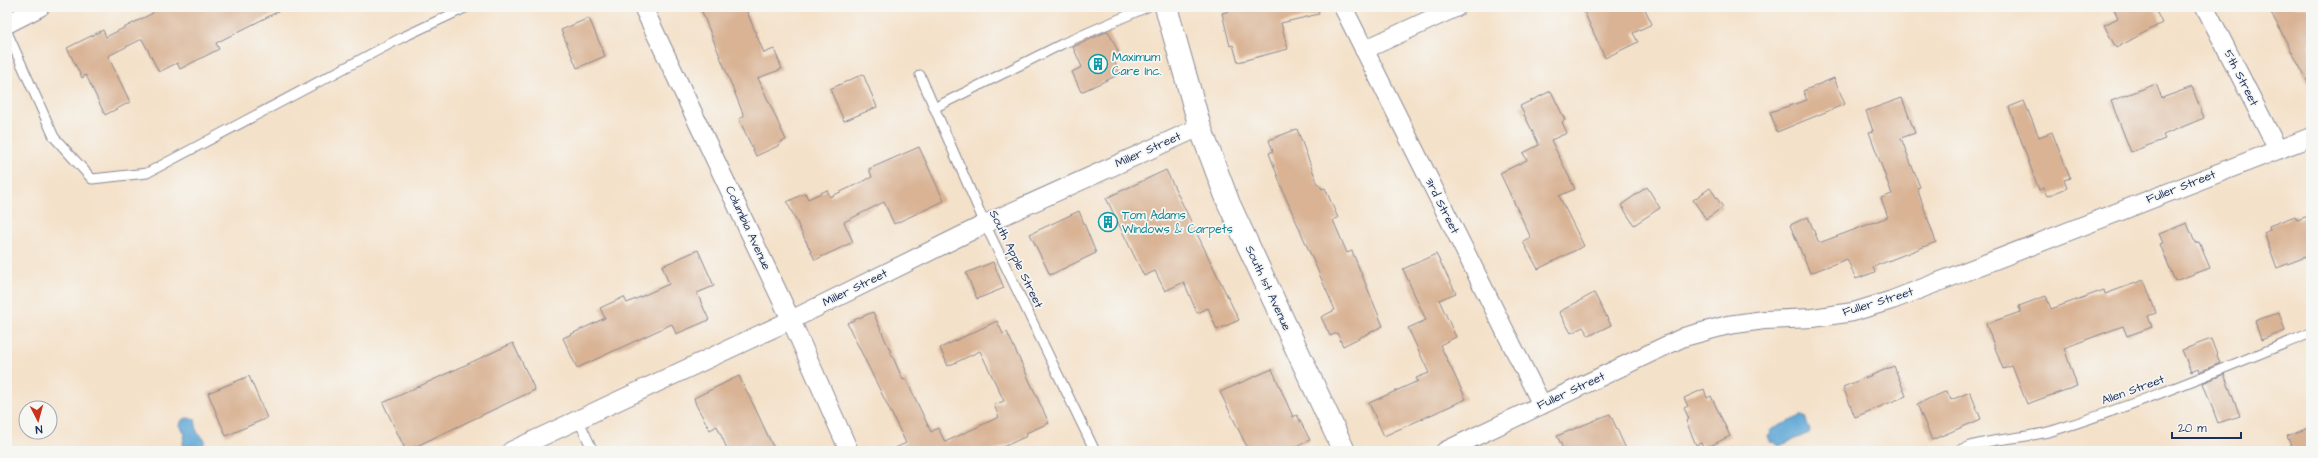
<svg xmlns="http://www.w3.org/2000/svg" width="2318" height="458" font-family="'Architects Daughter',sans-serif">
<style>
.water{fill:#5fa7d6;stroke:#3d6b9a}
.building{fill:#d9b394}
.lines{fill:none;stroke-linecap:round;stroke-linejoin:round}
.service-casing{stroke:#888894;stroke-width:11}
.minor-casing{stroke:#888894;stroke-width:20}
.secondary-casing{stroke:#888894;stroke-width:24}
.service{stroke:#fff;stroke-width:9}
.minor{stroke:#fff;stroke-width:18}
.secondary{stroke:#fff;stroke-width:22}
.labels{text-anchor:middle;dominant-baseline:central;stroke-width:3.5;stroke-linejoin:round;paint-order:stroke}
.culture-label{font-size:12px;fill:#0d838f;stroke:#f6f6f2;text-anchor:start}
.street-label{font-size:12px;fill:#1b2f5e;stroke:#f6f6f2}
</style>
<rect width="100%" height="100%" fill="#f6f6f2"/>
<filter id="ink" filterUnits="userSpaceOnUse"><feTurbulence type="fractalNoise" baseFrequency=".025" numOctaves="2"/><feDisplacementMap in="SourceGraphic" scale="8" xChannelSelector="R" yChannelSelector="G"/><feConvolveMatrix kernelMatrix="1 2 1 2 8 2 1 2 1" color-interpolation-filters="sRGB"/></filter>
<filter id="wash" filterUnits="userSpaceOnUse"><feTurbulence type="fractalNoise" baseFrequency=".012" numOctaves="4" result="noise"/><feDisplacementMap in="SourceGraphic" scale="16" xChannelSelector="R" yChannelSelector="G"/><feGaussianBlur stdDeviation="0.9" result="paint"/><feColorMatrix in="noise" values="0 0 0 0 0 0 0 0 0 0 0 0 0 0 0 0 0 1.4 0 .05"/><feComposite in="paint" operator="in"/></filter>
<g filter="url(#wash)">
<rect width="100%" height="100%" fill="#f4e1c9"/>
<path class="water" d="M1801 416 1805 417 1810 431 1809 433 1779 446 1774 442 1771 443 1768 436 1771 434 1770 431 1772 429Z
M187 418 195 419 197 432 205 440 202 451H188L182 447 185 434 180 425 182 420Z"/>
<g id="blocks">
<path class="building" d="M150 7H287L216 43 219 49 180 69 177 63 159 72 142 39 108 56 130 102 105 115 86 75 82 78 67 48 103 30 106 37 153 13Z
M700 7H745L764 53 774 49 782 69 758 78 786 140 779 143 780 145 756 156 739 119 744 116Z
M1245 7H1318L1319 14 1281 23 1288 49 1238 62 1233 45 1230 46 1222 13Z
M1582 7H1644L1652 24 1633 33 1638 42 1605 58Z
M2113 7H2154L2162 23 2116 48 2104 25 2118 18Z
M2268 7H2311V88Z
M589 18 605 56 577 68 561 30Z
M1108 31 1120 55 1117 57 1118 60 1114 61 1120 74 1081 92 1072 72 1082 67 1073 47Z
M863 74 877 107 844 121 830 89Z
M1834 78 1845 104 1777 132 1770 112 1807 100 1803 91Z
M2156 84 2162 98 2192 87 2204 118 2163 135 2165 139 2131 152 2111 101Z
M1551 91 1565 120 1562 122 1567 133 1551 140 1575 189 1559 196 1584 246 1538 269 1523 242 1531 238 1500 173 1527 160 1523 153 1539 145 1520 106Z
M1902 98 1915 133 1901 138 1920 187 1917 188 1936 242 1873 267 1875 272 1856 279 1847 259 1810 273 1790 225 1808 217 1819 243 1888 217 1881 198 1892 194 1869 132 1873 131 1866 111Z
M2024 101 2039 137 2052 132 2070 178 2064 180 2067 188 2047 196 2043 188 2039 190 2009 107Z
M1297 129 1317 182 1322 189 1325 188 1338 218 1333 220 1347 253 1352 251 1383 326 1343 346 1337 333 1330 336 1321 317 1335 310 1285 196 1269 153 1273 151 1269 140Z
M919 147 944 201 894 224 884 202 844 222 853 242 815 260 787 202 805 193 808 199 827 190 830 197 872 177 869 169Z
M1166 170 1239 320 1217 330 1208 308 1197 313 1184 282 1165 291 1155 271 1144 276 1106 198Z
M1647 187 1660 208 1634 225 1621 205Z
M1710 188 1723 207 1706 219 1693 200Z
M1079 211 1096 253 1050 275 1030 234Z
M2311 215V255L2277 268 2264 233 2270 230 2269 226 2295 216 2297 220Z
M2187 223 2195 243 2199 242 2210 268 2175 281 2160 244 2163 243 2159 234Z
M698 250 714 286 697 293 709 320 676 334 672 324 577 368 563 338 605 318 600 308 624 297 627 303 669 284 662 266Z
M1436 254 1456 293 1439 300 1456 337 1440 345 1466 399 1384 436 1369 403 1418 381 1416 378 1429 373 1408 328 1426 320 1403 269Z
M993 262 1004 288 977 299 966 273Z
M2144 280 2156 313 2148 316 2152 327 2127 336 2123 326 2064 348 2077 386 2027 404 2012 366 2003 369 1986 324 2020 312 2019 306 2046 296 2051 309 2104 290 2105 294Z
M1594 293 1611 325 1589 336 1583 327 1571 333 1559 312Z
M873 312 903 380 906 379 931 432 938 428 945 442 999 417 994 405 1004 401 980 351 948 366 940 348 997 321 1003 334 1007 332 1049 423 1026 433 1027 436 994 451H889L906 443 847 323Z
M2279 312 2285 331 2261 340 2255 321Z
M2211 339 2220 363 2199 372 2198 369 2191 372 2182 350Z
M513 343 535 390 406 451 383 403Z
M1894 366 1906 396 1855 417 1843 387Z
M1272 369 1293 417 1297 415 1310 440 1287 451H1249L1220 392Z
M2224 374 2240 416 2218 423 2203 383Z
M249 376 267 418 226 436 208 393Z
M739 376 755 408 775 451H728L717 426 710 430 696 405 694 398Z
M1704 389 1707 398 1711 396 1730 436 1704 449 1701 443 1696 445 1686 421 1689 419 1684 408 1688 406 1684 398Z
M1947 391 1951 400 1970 392 1981 419 1932 440 1917 404Z
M1610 414 1627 451H1564L1557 436Z
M2311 427V451H2293L2287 436Z"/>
</g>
</g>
<g filter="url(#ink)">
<use href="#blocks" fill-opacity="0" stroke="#888894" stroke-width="1"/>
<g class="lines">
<defs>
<path id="service" d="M7 32 54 137 92 179 147 173 401 38 467 7
M920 75 985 224 1095 451
M934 108 1062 44 1147 7
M578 419 593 451
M1957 451C1988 437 2024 440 2055 430 2142 403 2226 367 2311 333"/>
<path id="minor" d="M643 7 791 320 849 451
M1343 7 1542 405
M2205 7 2278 150
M7 24 40 7
M1364 50 1457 7
M511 451 791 320 985 224 1200 127
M1445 451 1684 337 1728 325 1764 320 1813 318 1853 312 1892 300 2311 137"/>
<path id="secondary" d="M1166 7 1200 127 1229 204 1344 451"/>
</defs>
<use href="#service" class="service-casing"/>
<use href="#minor" class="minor-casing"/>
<use href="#secondary" class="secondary-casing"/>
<use href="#service" class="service"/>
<use href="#minor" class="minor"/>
<use href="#secondary" class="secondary"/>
</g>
</g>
<defs>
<symbol id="building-ring" viewBox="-11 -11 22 22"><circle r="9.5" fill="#f6f6f2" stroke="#0f9aa8" stroke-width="1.5"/><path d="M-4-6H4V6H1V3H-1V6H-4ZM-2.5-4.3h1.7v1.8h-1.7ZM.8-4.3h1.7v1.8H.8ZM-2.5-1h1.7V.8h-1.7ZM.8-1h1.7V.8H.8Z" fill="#0f9aa8"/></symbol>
</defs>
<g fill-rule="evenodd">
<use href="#building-ring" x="1087" y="53" width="22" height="22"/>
<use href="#building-ring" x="1097" y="211" width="22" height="22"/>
</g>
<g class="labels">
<g class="culture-label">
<text x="1112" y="57">Maximum<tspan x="1112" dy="14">Care Inc.</tspan></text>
<text x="1122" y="215">Tom Adams<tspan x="1122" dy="14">Windows &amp; Carpets</tspan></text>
</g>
<g class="street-label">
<text transform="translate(2241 78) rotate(63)">5th Street</text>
<text transform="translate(1148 150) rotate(-24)">Miller Street</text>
<text transform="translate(2181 187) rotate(-21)">Fuller Street</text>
<text transform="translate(1442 206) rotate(63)">3rd Street</text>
<text transform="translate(748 228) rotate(65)">Columbia Avenue</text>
<text transform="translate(1016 259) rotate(64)">South Apple Street</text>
<text transform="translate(855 288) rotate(-26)">Miller Street</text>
<text transform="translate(1268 288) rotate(65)">South 1st Avenue</text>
<text transform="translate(1878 302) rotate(-17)">Fuller Street</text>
<text transform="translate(2133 390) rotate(-20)">Allen Street</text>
<text transform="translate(1571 391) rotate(-25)">Fuller Street</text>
</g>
</g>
<rect width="2318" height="458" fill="none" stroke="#f6f6f2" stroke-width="24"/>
<g transform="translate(38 420) rotate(174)"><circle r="19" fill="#f6f6f2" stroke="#9ea6b7"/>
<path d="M0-3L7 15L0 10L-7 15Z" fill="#c8321e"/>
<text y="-6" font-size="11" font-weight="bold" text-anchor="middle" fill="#1b2f5e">N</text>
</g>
<path d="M2172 432v6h69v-6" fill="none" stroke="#1b2f5e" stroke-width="2"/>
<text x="2178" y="432" font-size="12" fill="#1b2f5e" stroke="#f6f6f2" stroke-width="3" paint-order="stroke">20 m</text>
</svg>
